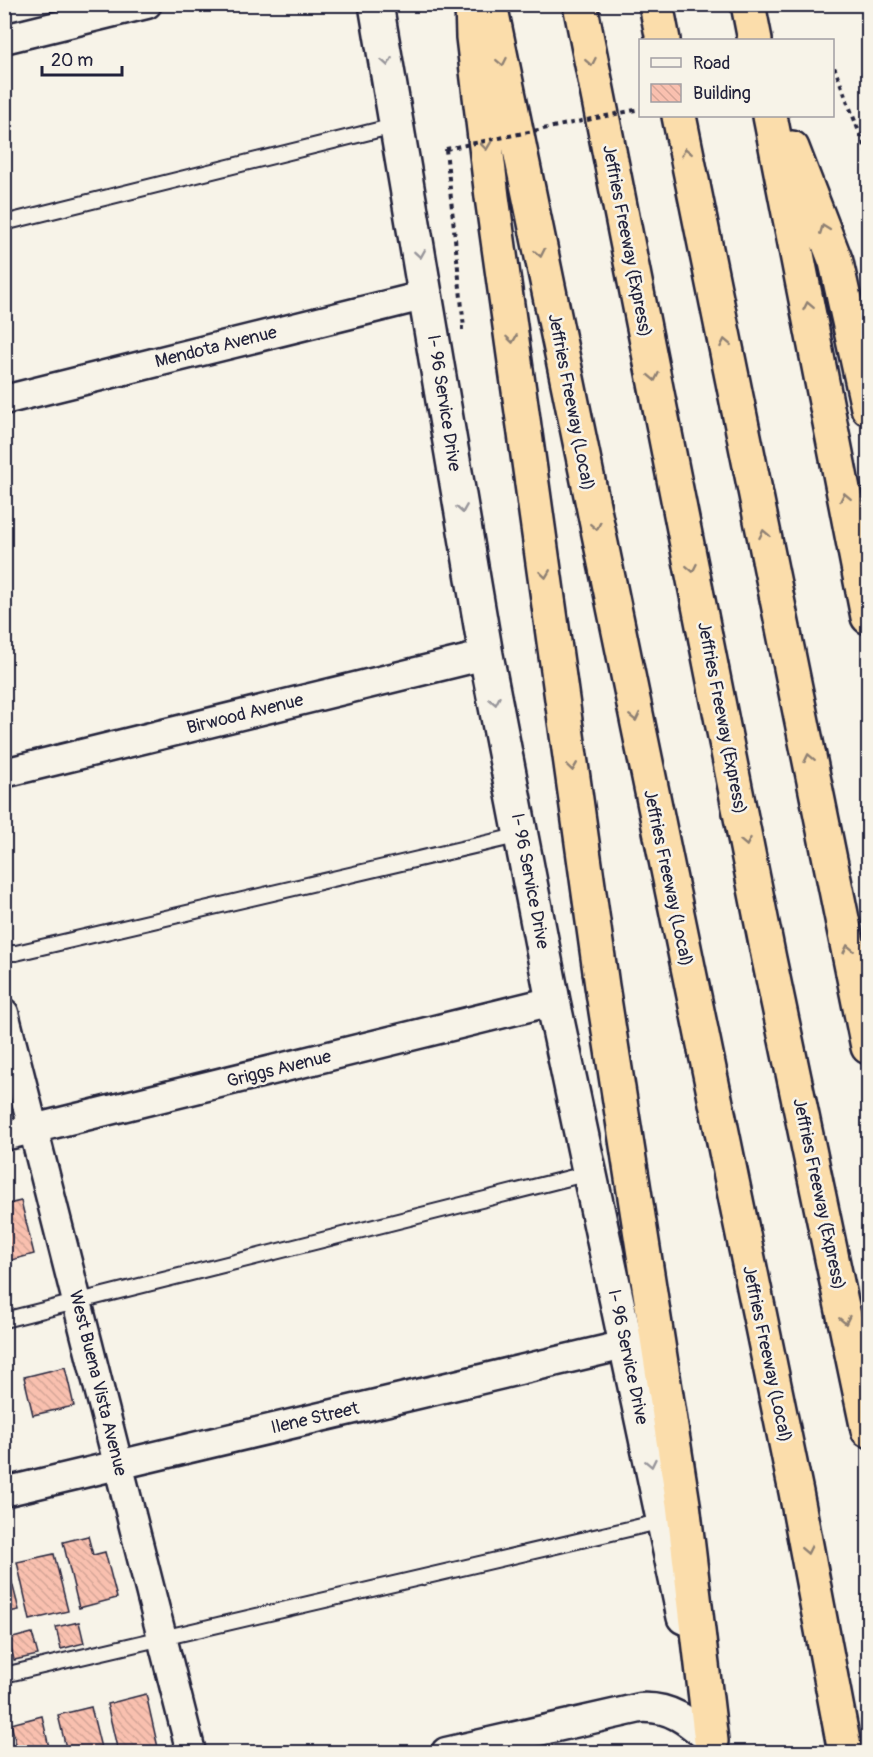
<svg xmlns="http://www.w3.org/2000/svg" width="873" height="1757" font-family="Pangolin,sans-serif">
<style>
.building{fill:url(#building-back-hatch);stroke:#22223b;stroke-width:1.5}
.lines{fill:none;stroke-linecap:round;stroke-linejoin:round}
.service-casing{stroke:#22223b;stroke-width:18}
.minor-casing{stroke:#22223b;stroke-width:33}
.tertiary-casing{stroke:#22223b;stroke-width:38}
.motorway-casing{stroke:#22223b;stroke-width:38}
.path{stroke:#22223b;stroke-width:4;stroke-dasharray:4.5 4.5;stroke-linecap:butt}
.service{stroke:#f7f3e8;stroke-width:14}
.minor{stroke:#f7f3e8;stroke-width:28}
.tertiary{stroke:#f7f3e8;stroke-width:33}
.motorway{stroke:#fbddab;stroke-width:33}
.path-bridge{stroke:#22223b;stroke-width:4;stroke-dasharray:4.5 4.5;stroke-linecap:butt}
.oneway{stroke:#97959a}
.oneway2{stroke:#8e8073}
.labels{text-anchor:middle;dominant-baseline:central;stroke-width:5;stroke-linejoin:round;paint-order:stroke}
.street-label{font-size:18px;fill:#22223b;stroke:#f7f3e8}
</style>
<defs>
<pattern id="building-back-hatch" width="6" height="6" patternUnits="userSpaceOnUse" patternTransform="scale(1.5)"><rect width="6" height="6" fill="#f9c0af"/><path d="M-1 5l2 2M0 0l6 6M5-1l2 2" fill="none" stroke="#d5a597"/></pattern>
</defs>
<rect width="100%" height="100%" fill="#f7f3e8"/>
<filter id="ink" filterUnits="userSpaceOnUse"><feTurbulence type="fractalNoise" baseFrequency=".0167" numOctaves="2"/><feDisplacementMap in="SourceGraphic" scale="12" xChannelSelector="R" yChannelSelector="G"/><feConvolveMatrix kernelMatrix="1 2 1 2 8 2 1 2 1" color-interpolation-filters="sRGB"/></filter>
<g filter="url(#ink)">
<path class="building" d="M4 1194 8 1204 21 1201 34 1254 4 1262Z
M65 1367 74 1406 33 1415 24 1377Z
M88 1536 93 1555 105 1552 117 1598 79 1608 63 1542Z
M54 1554 68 1611 30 1620 17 1562Z
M4 1563H7L19 1610 4 1613Z
M79 1622 84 1643 61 1649 56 1627Z
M32 1633 38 1655 14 1660 9 1639Z
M146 1694 159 1752H118L107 1704Z
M91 1707 102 1752H67L58 1715Z
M42 1716 50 1752H18L11 1724Z"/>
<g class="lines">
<defs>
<path id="service" d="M4 223 398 125
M4 953H16L521 835
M4 1320 589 1173
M4 1675 663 1521"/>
<path id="minor" d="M4 39 147 4
M4 400 427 295
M4 773 486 655
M4 1013 191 1752
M4 1136 553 1001
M4 1492 625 1345
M446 1752 640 1708C671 1706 688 1721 711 1741"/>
<path id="tertiary" d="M376 4 486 655 553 1001 684 1617"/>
<path id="motorway" d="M472 4 473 37 492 197 602 986 683 1504 711 1741
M490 4 796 1492 845 1752
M580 4 769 959 868 1430
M656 4 663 40
M748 4 755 40
M679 116 868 1047
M770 116 868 617
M792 148 836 262 868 408"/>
</defs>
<use href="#service" class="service-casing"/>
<use href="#minor" class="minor-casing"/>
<use href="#tertiary" class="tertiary-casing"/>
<use href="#motorway" class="motorway-casing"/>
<path class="path" d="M832 69H835L868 155
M446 149 464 328H461"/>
<use href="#service" class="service"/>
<use href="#minor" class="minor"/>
<use href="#tertiary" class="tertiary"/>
<use href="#motorway" class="motorway"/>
<path class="path-bridge" d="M446 149 640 109"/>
</g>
<defs><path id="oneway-chevron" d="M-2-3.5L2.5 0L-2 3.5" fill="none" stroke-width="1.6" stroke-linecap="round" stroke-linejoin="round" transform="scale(1.5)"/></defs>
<g class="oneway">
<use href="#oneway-chevron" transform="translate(387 62) rotate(80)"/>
<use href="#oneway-chevron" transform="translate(420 254) rotate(81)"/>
<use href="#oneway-chevron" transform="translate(462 509) rotate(81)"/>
<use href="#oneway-chevron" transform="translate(495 701) rotate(79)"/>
<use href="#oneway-chevron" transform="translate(651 1463) rotate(78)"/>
</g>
<g class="oneway2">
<use href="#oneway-chevron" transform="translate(502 62) rotate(79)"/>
<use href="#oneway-chevron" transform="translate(591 62) rotate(79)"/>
<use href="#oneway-chevron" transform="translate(486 146) rotate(83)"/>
<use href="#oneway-chevron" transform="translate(686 152) rotate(-101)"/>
<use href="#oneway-chevron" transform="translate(824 229) rotate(-111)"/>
<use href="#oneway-chevron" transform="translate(540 253) rotate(79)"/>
<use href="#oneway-chevron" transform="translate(808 306) rotate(-101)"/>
<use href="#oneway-chevron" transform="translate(512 339) rotate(82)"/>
<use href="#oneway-chevron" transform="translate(725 343) rotate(-101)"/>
<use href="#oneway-chevron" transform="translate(654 377) rotate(79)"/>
<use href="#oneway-chevron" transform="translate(845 497) rotate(-101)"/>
<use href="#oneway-chevron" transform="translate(596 526) rotate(79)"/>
<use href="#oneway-chevron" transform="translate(764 534) rotate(-101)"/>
<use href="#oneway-chevron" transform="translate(692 568) rotate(79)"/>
<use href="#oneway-chevron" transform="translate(545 574) rotate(82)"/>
<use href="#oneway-chevron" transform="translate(635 717) rotate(78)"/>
<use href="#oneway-chevron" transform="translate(809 758) rotate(-102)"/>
<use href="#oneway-chevron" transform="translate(572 767) rotate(82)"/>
<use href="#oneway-chevron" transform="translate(746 842) rotate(79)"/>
<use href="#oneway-chevron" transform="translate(848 949) rotate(-102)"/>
<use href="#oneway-chevron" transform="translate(845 1320) rotate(78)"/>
<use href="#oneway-chevron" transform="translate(807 1550) rotate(79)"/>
</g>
</g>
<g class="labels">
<g class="street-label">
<text transform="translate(627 241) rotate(79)">Jeffries Freeway (Express)</text>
<text transform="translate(216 347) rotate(-14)">Mendota Avenue</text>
<text transform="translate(571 402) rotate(79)">Jeffries Freeway (Local)</text>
<text transform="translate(444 403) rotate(81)">I- 96 Service Drive</text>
<text transform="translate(245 714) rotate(-14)">Birwood Avenue</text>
<text transform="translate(722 718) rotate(79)">Jeffries Freeway (Express)</text>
<text transform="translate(668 878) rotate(78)">Jeffries Freeway (Local)</text>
<text transform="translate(530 881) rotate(79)">I- 96 Service Drive</text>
<text transform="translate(279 1069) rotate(-14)">Griggs Avenue</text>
<text transform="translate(819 1194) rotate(78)">Jeffries Freeway (Express)</text>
<text transform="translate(767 1354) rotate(78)">Jeffries Freeway (Local)</text>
<text transform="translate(628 1357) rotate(78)">I- 96 Service Drive</text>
<text transform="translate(98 1383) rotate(76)">West Buena Vista Avenue</text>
<text transform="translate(315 1418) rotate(-13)">Ilene Street</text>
</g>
</g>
<rect width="873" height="1757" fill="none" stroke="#f7f3e8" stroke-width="24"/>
<rect x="12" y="12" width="849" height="1733" fill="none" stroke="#22223b" stroke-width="2" filter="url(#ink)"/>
<rect x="639" y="39" width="195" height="78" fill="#f7f3e8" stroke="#a29fa3" stroke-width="1.5"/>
<rect x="651" y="58" width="30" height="9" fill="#f7f3e8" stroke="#a29fa3" stroke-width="1.5"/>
<text x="693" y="69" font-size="18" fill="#22223b">Road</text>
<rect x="651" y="84" width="30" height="18" fill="url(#building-back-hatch)" stroke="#a29fa3" stroke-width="1.5"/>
<text x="693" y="99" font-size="18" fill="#22223b">Building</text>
<path d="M42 66v9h80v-9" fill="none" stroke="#22223b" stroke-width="3"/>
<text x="51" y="66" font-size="18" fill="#22223b" stroke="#f7f3e8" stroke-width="4.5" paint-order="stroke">20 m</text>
</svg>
